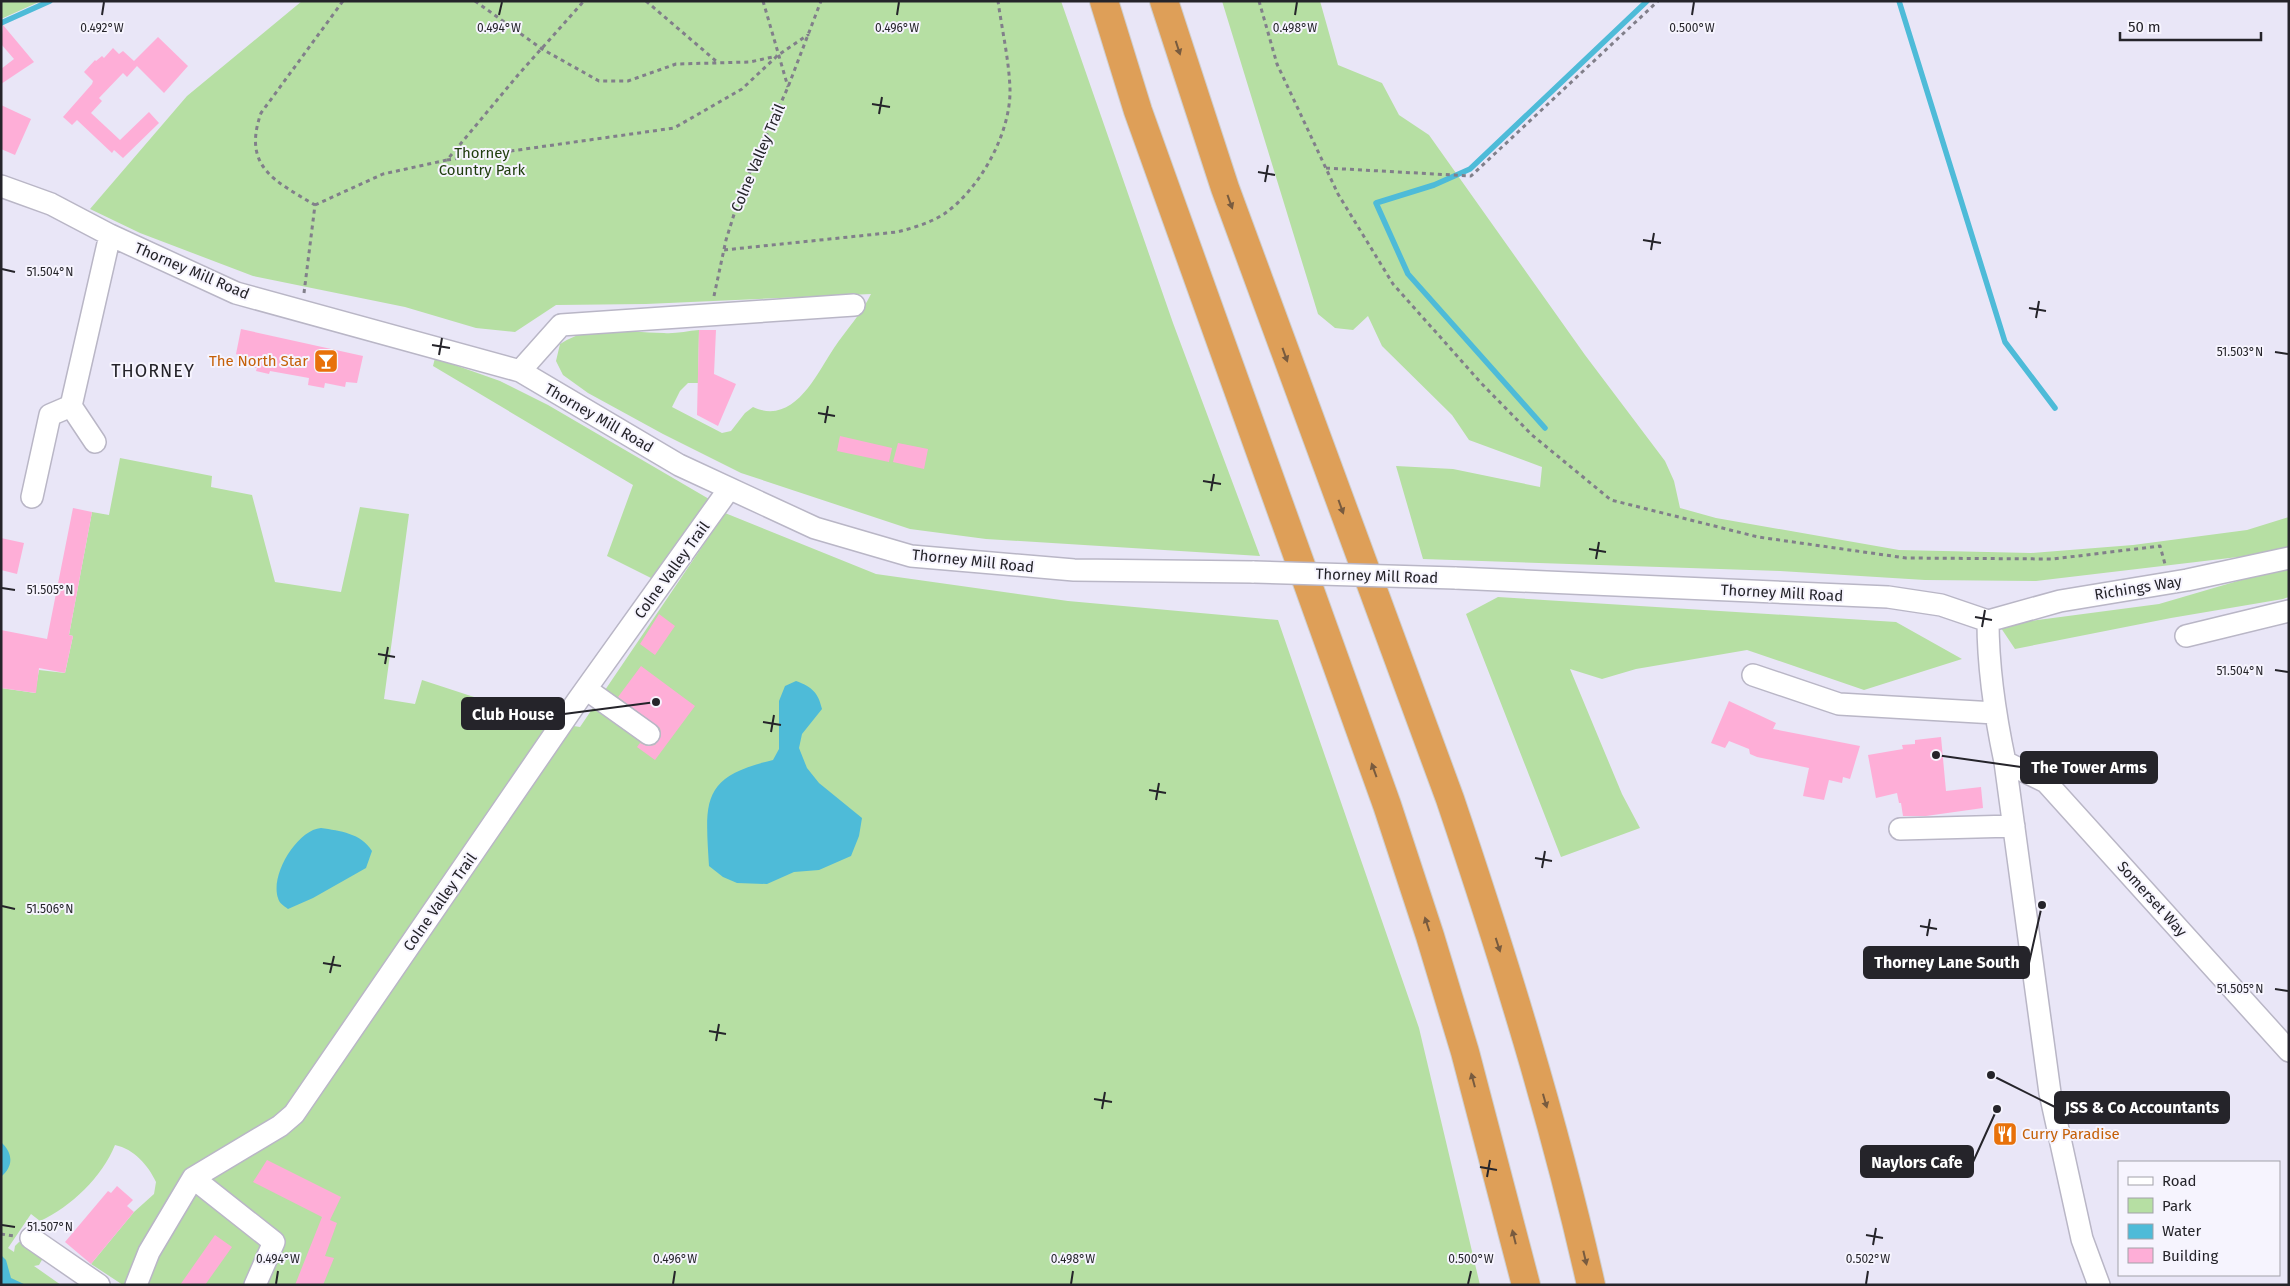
<svg xmlns="http://www.w3.org/2000/svg" width="2290" height="1286" font-family="'Fira Sans',sans-serif">
<style>
.green{fill:#b6dfa3}
.water{fill:#4ebbd8}
.lines{fill:none;stroke-linecap:round;stroke-linejoin:round}
.stream{stroke:#4ebbd8;stroke-width:5.5}
.building{fill:#feaed7}
.minor-casing{stroke:#b9b6c6;stroke-width:24}
.highway-casing{stroke:#cfcfd0;stroke-width:30}
.path{stroke:#817f8a;stroke-width:3;stroke-dasharray:4 4;stroke-linecap:butt}
.minor{stroke:#fff;stroke-width:21}
.highway{stroke:#de9f58;stroke-width:28}
.minor-bridge-casing{stroke:#b9b6c6;stroke-width:24;stroke-linecap:butt}
.minor-bridge{stroke:#fff;stroke-width:21}
.oneway{fill:#785b3f}
.ticks{fill:none;stroke:#25242a;stroke-width:2}
.labels{text-anchor:middle;dominant-baseline:central;stroke-width:4;stroke-linejoin:round;paint-order:stroke}
.park-label{font-size:15px;fill:#203e0e;stroke:#f6f4fe}
.street-label{font-size:15px;fill:#25242a;stroke:#f6f4fe}
.food-label{font-size:15px;fill:#c56008;stroke:#f6f4fe;text-anchor:end}
.quarter-label{font-size:18px;letter-spacing:1px;fill:#25242a;stroke:#f6f4fe}
.ticks-label{font-size:12px;text-anchor:middle;fill:#25242a;stroke:#f6f4fe;stroke-width:4;stroke-linejoin:round;paint-order:stroke}
.leader{fill:none;stroke:#25242a;stroke-width:2}
.callout-dot{fill:#25242a;stroke:#f6f4fe;stroke-width:2}
.callout{fill:#25242a;stroke:#25242a;stroke-width:2}
.callout-label{font-size:16px;text-anchor:middle;font-weight:bold;fill:#fff}
</style>
<rect width="100%" height="100%" fill="#e9e6f7"/>
<path class="green" d="M1 1H41L1 19Z
M302 1H1061L1173 323 1260 556 986 539 910 529 741 473 663 434 588 393 563 375 556 361 560 344C599 320 623 333 664 333 675 334 687 331 699 330L698 383H688L680 391 672 407 722 433 731 431 745 413 753 407C794 426 816 375 834 348 846 330 862 313 871 294L646 304 556 305 515 332 476 328 405 307 253 276 140 233 90 209 187 96Z
M1222 1H1320L1338 65 1382 83 1399 115 1429 135 1585 355 1665 461 1674 481 1680 508 1716 518 1899 550 2031 553 2133 545 2247 530 2289 517V547L2255 555 2036 581 1925 580 1780 571 1423 559 1396 466 1453 469 1540 487 1542 467 1469 440 1452 415 1382 346 1368 316 1353 330 1335 328 1318 314Z
M435 358 500 381 548 405 709 499 653 579 607 556 633 485 433 366Z
M120 458 212 476 211 487 252 495 275 582 341 592 360 507 409 514 384 699 415 704 422 680 554 723 580 727 725 513 876 574 1068 601 1278 620 1419 1028 1480 1285H123L91 1264 134 1212 154 1194 156 1182C148 1165 134 1149 115 1145 102 1177 71 1207 40 1221L31 1214 8 1248 14 1252 15 1246 19 1242 26 1243 43 1258 39 1265 34 1266 61 1285H1V688L35 693 39 670 65 673 73 636 69 635 92 512 109 515Z
M2289 566V597L2283 599 2171 618 2015 649 1999 625 2159 604Z
M1498 597 1896 622 1962 659 1864 690 1747 650 1636 669 1602 679 1570 669 1622 794 1640 828 1561 857 1466 614Z"/>
<path class="water" d="M796 681C812 687 818 692 822 709L802 734 799 748 807 768 819 783 862 818 859 836 851 856 819 870 794 872 767 884 737 883 723 877 709 866C705 800 701 777 773 760L779 749V701L785 686Z
M321 828C340 831 361 833 372 851L366 868 313 898 288 909C284 906 279 903 278 898 270 875 297 830 321 828Z
M1 1142C13 1153 14 1166 1 1177Z
M1 1255 6 1260 11 1278 26 1285H1Z"/>
<g class="lines">
<path class="stream" d="M1899 1 2005 342 2055 408
M1 23 50 1
M1545 428 1408 274 1376 203 1434 185 1470 169 1647 1"/>
</g>
<path class="building" d="M3 25 34 62 1 84V69L14 59 1 44Z
M158 37 188 66 164 93 137 66 127 77 123 73 99 98 102 101 91 113 120 140 149 112 159 123 123 158 114 150 112 153 77 120 72 125 63 117 92 84 93 81 84 72 95 60 96 61 102 56 104 58 113 48 119 54 123 51 134 61Z
M1 105 31 119 15 155 1 149Z
M241 329 363 356 357 383 346 382 345 387 325 383 324 388 308 385 309 378 270 371 269 374 256 371 257 368 239 365 240 356 236 354Z
M699 330H716L714 374 736 384 718 426 697 415Z
M840 436 892 448 889 462 837 451Z
M898 443 928 449 924 469 893 462Z
M73 508 92 512 69 635 73 636 65 673 39 668 36 693 1 688V630L47 639Z
M1 538 24 543 17 574 1 570Z
M659 614 675 626 655 655 640 644Z
M641 666 695 706 655 760 637 747 640 743 647 746 655 745 661 736 660 728 618 697Z
M1729 701 1776 723 1773 729 1860 746 1850 779 1843 777 1842 783 1829 780 1824 800 1803 796 1809 768 1757 757 1750 754 1749 749 1729 741 1725 748 1711 743Z
M1941 737 1946 791 1981 787 1983 808 1926 816H1903L1901 803H1899L1897 793 1876 798 1868 755 1903 749 1902 745 1915 744V740Z
M267 1160 341 1197 330 1220 337 1223 325 1256 334 1258 323 1285H295L322 1217 253 1182Z
M117 1186 133 1200 127 1206 134 1212 91 1264 65 1242 108 1191 111 1193Z
M215 1235 232 1247 205 1285H180Z"/>
<g class="lines">
<defs>
<path id="minor" d="M1 186 51 204 110 235 236 293 520 371 679 465 815 528 911 556 1074 570 1254 572
M520 371 561 325 854 305
M71 406 95 442
M32 497 50 415 71 406 110 235
M1455 578 1888 597 1941 605 1988 621
M1988 621C1988 669 1995 715 2005 762L2050 1093 2082 1239 2099 1285
M1988 621 2060 601 2187 580 2289 558
M2186 636 2289 611
M1753 675 1839 704 1995 713
M586 689 649 734
M2005 762 2046 782 2289 1051
M1900 829 2014 826
M193 1178 274 1242 255 1285
M31 1238 99 1285
M136 1285 149 1252 193 1178 280 1126 294 1114 578 700 729 489"/>
<path id="highway" d="M1104 1 1138 111 1387 805 1430 936 1465 1052 1526 1285
M1164 1 1225 188 1450 799C1504 959 1554 1120 1591 1285"/>
</defs>
<use href="#minor" class="minor-casing"/>
<use href="#highway" class="highway-casing"/>
<path class="path" d="M475 1 542 49 599 81H628L676 64 750 62 777 56
M646 1 716 61
M763 1 788 87
M1259 1 1277 64 1338 194 1393 284 1482 384 1532 435 1611 500 1758 537 1906 558 2053 559 2160 546 2165 564
M447 160 674 128 742 89 777 56 809 34
M1326 168 1471 176 1658 1
M315 205 383 174 447 160 518 75 584 1
M724 250 897 232C913 228 930 223 944 214 980 189 1011 133 1010 89 1009 60 1002 30 998 1
M304 293 315 205C275 181 242 167 261 113L343 1
M714 296 726 240 741 192 788 87 821 1
M1 1234 14 1236"/>
<use href="#minor" class="minor"/>
<use href="#highway" class="highway"/>
<defs>
<path id="minor-bridge" d="M1254 572 1455 578"/>
</defs>
<use href="#minor-bridge" class="minor-bridge-casing"/>
<use href="#minor-bridge" class="minor-bridge"/>
</g>
<defs><path id="oneway-solid" d="M-6-.8H1V-3.2L6.5 0L1 3.2V.8H-6Z" transform="scale(1.25)"/></defs>
<g class="oneway">
<use href="#oneway-solid" transform="translate(1178 48) rotate(72)"/>
<use href="#oneway-solid" transform="translate(1230 202) rotate(70)"/>
<use href="#oneway-solid" transform="translate(1285 355) rotate(70)"/>
<use href="#oneway-solid" transform="translate(1341 507) rotate(70)"/>
<use href="#oneway-solid" transform="translate(1374 770) rotate(-110)"/>
<use href="#oneway-solid" transform="translate(1427 924) rotate(-108)"/>
<use href="#oneway-solid" transform="translate(1498 945) rotate(72)"/>
<use href="#oneway-solid" transform="translate(1473 1080) rotate(-105)"/>
<use href="#oneway-solid" transform="translate(1545 1101) rotate(74)"/>
<use href="#oneway-solid" transform="translate(1514 1237) rotate(-104)"/>
<use href="#oneway-solid" transform="translate(1585 1258) rotate(77)"/>
</g>
<path class="ticks" d="M102 15 104 2M499 15 502 2M897 15 899 2M1295 15 1297 2M1692 15 1694 2M872 104 890 107M879 114 882 97M1258 172 1275 175M1265 182 1268 165M1643 240 1661 243M1651 250 1654 233M2 269 15 272M2029 308 2046 311M2036 318 2039 301M432 345 450 348M2275 352 2288 354M439 355 442 338M818 413 835 416M825 423 828 406M1203 481 1221 484M1211 491 1214 474M1589 549 1606 552M1596 559 1599 542M2 588 15 590M1975 617 1992 620M1982 627 1985 610M378 654 395 657M385 664 388 647M2275 670 2288 672M763 722 781 725M771 732 774 715M1149 790 1166 793M1156 800 1159 783M1535 858 1552 861M1542 868 1545 851M2 906 15 909M1920 926 1937 929M1927 936 1930 919M323 963 341 966M330 973 334 956M2275 989 2288 991M709 1031 726 1034M716 1041 719 1024M1094 1099 1112 1102M1102 1109 1105 1092M1480 1167 1497 1170M1487 1177 1490 1160M2 1225 15 1227M1866 1235 1883 1238M1873 1245 1876 1228M276 1284 278 1271M673 1284 675 1271M1071 1284 1073 1271M1468 1284 1471 1271M1866 1284 1868 1271"/>
<defs>
<symbol id="bar-square" viewBox="-11 -11 22 22"><rect x="-9" y="-9" width="18" height="18" rx="4" fill="#e8710a" stroke="#f6f4fe"/><path d="M-6-5H6L.8 .8V4.5H3.5V6h-7V4.5H-.8V.8Z" fill="#fff"/></symbol>
<symbol id="restaurant-square" viewBox="-11 -11 22 22"><rect x="-9" y="-9" width="18" height="18" rx="4" fill="#e8710a" stroke="#f6f4fe"/><path d="M-5-6h1v4h1v-4h1v4h1v-4h1v5L-1.5 .5V6h-2V.5L-5-1ZM5-6V6H3V1.5H1.5Q1.5-4 5-6Z" fill="#fff"/></symbol>
</defs>
<g fill-rule="evenodd">
<use href="#bar-square" x="312" y="347" width="28" height="28"/>
<use href="#restaurant-square" x="1991" y="1120" width="28" height="28"/>
</g>
<g class="labels">
<g class="park-label">
<text x="482" y="153">Thorney<tspan x="482" dy="17">Country Park</tspan></text>
</g>
<g class="street-label">
<text transform="translate(758 158) rotate(-67)">Colne Valley Trail</text>
<text transform="translate(192 271) rotate(23)">Thorney Mill Road</text>
<text transform="translate(599 418) rotate(30)">Thorney Mill Road</text>
<text transform="translate(973 561) rotate(6)">Thorney Mill Road</text>
<text transform="translate(672 570) rotate(-54)">Colne Valley Trail</text>
<text transform="translate(1377 576) rotate(2)">Thorney Mill Road</text>
<text transform="translate(2138 588) rotate(-9)">Richings Way</text>
<text transform="translate(1782 593) rotate(3)">Thorney Mill Road</text>
<text transform="translate(2152 899) rotate(48)">Somerset Way</text>
<text transform="translate(440 902) rotate(-55)">Colne Valley Trail</text>
</g>
<g class="food-label">
<text x="308" y="361">The North Star</text>
<text x="2022" y="1134" text-anchor="start">Curry Paradise</text>
</g>
<g class="quarter-label">
<text x="153" y="371">THORNEY</text>
</g>
</g>
<g class="ticks-label">
<text x="102" y="32">0.492°W</text>
<text x="499" y="32">0.494°W</text>
<text x="897" y="32">0.496°W</text>
<text x="1295" y="32">0.498°W</text>
<text x="1692" y="32">0.500°W</text>
<text x="50" y="276">51.504°N</text>
<text x="2240" y="356">51.503°N</text>
<text x="50" y="594">51.505°N</text>
<text x="2240" y="675">51.504°N</text>
<text x="50" y="913">51.506°N</text>
<text x="2240" y="993">51.505°N</text>
<text x="50" y="1231">51.507°N</text>
<text x="278" y="1263">0.494°W</text>
<text x="675" y="1263">0.496°W</text>
<text x="1073" y="1263">0.498°W</text>
<text x="1471" y="1263">0.500°W</text>
<text x="1868" y="1263">0.502°W</text>
</g>
<path class="leader" d="M656 702L564 714M1936 755L2021 767M2042 905L2029 963M1991 1075L2055 1107M1997 1109L1973 1162"/>
<g class="callout-dot">
<circle cx="656" cy="702" r="5"/>
<circle cx="1936" cy="755" r="5"/>
<circle cx="2042" cy="905" r="5"/>
<circle cx="1991" cy="1075" r="5"/>
<circle cx="1997" cy="1109" r="5"/>
</g>
<g class="callout">
<rect x="462" y="698" width="102" height="31" rx="5"/>
<rect x="2021" y="752" width="136" height="31" rx="5"/>
<rect x="1864" y="947" width="165" height="31" rx="5"/>
<rect x="2055" y="1092" width="174" height="31" rx="5"/>
<rect x="1861" y="1146" width="112" height="31" rx="5"/>
</g>
<g class="callout-label">
<text x="513" y="720">Club House</text>
<text x="2089" y="773">The Tower Arms</text>
<text x="1947" y="968">Thorney Lane South</text>
<text x="2142" y="1113">JSS &amp; Co Accountants</text>
<text x="1917" y="1168">Naylors Cafe</text>
</g>
<rect width="2290" height="1286" fill="none" stroke="#25242a" stroke-width="5"/>
<rect x="2118" y="1161" width="162" height="115" fill="#f6f4fe" stroke="#a2a1a9"/>
<rect x="2128" y="1177" width="25" height="8" fill="#ffffff" stroke="#a2a1a9"/>
<text x="2162" y="1186" font-size="15" fill="#25242a">Road</text>
<rect x="2128" y="1198" width="25" height="15" fill="#b6dfa3" stroke="#a2a1a9"/>
<text x="2162" y="1211" font-size="15" fill="#25242a">Park</text>
<rect x="2128" y="1224" width="25" height="15" fill="#4ebbd8" stroke="#a2a1a9"/>
<text x="2162" y="1236" font-size="15" fill="#25242a">Water</text>
<rect x="2128" y="1248" width="25" height="15" fill="#feaed7" stroke="#a2a1a9"/>
<text x="2162" y="1261" font-size="15" fill="#25242a">Building</text>
<path d="M2120 32v8h141v-8" fill="none" stroke="#25242a" stroke-width="2.5"/>
<text x="2128" y="32" font-size="15" fill="#25242a" stroke="#f6f4fe" stroke-width="4" paint-order="stroke">50 m</text>
</svg>
